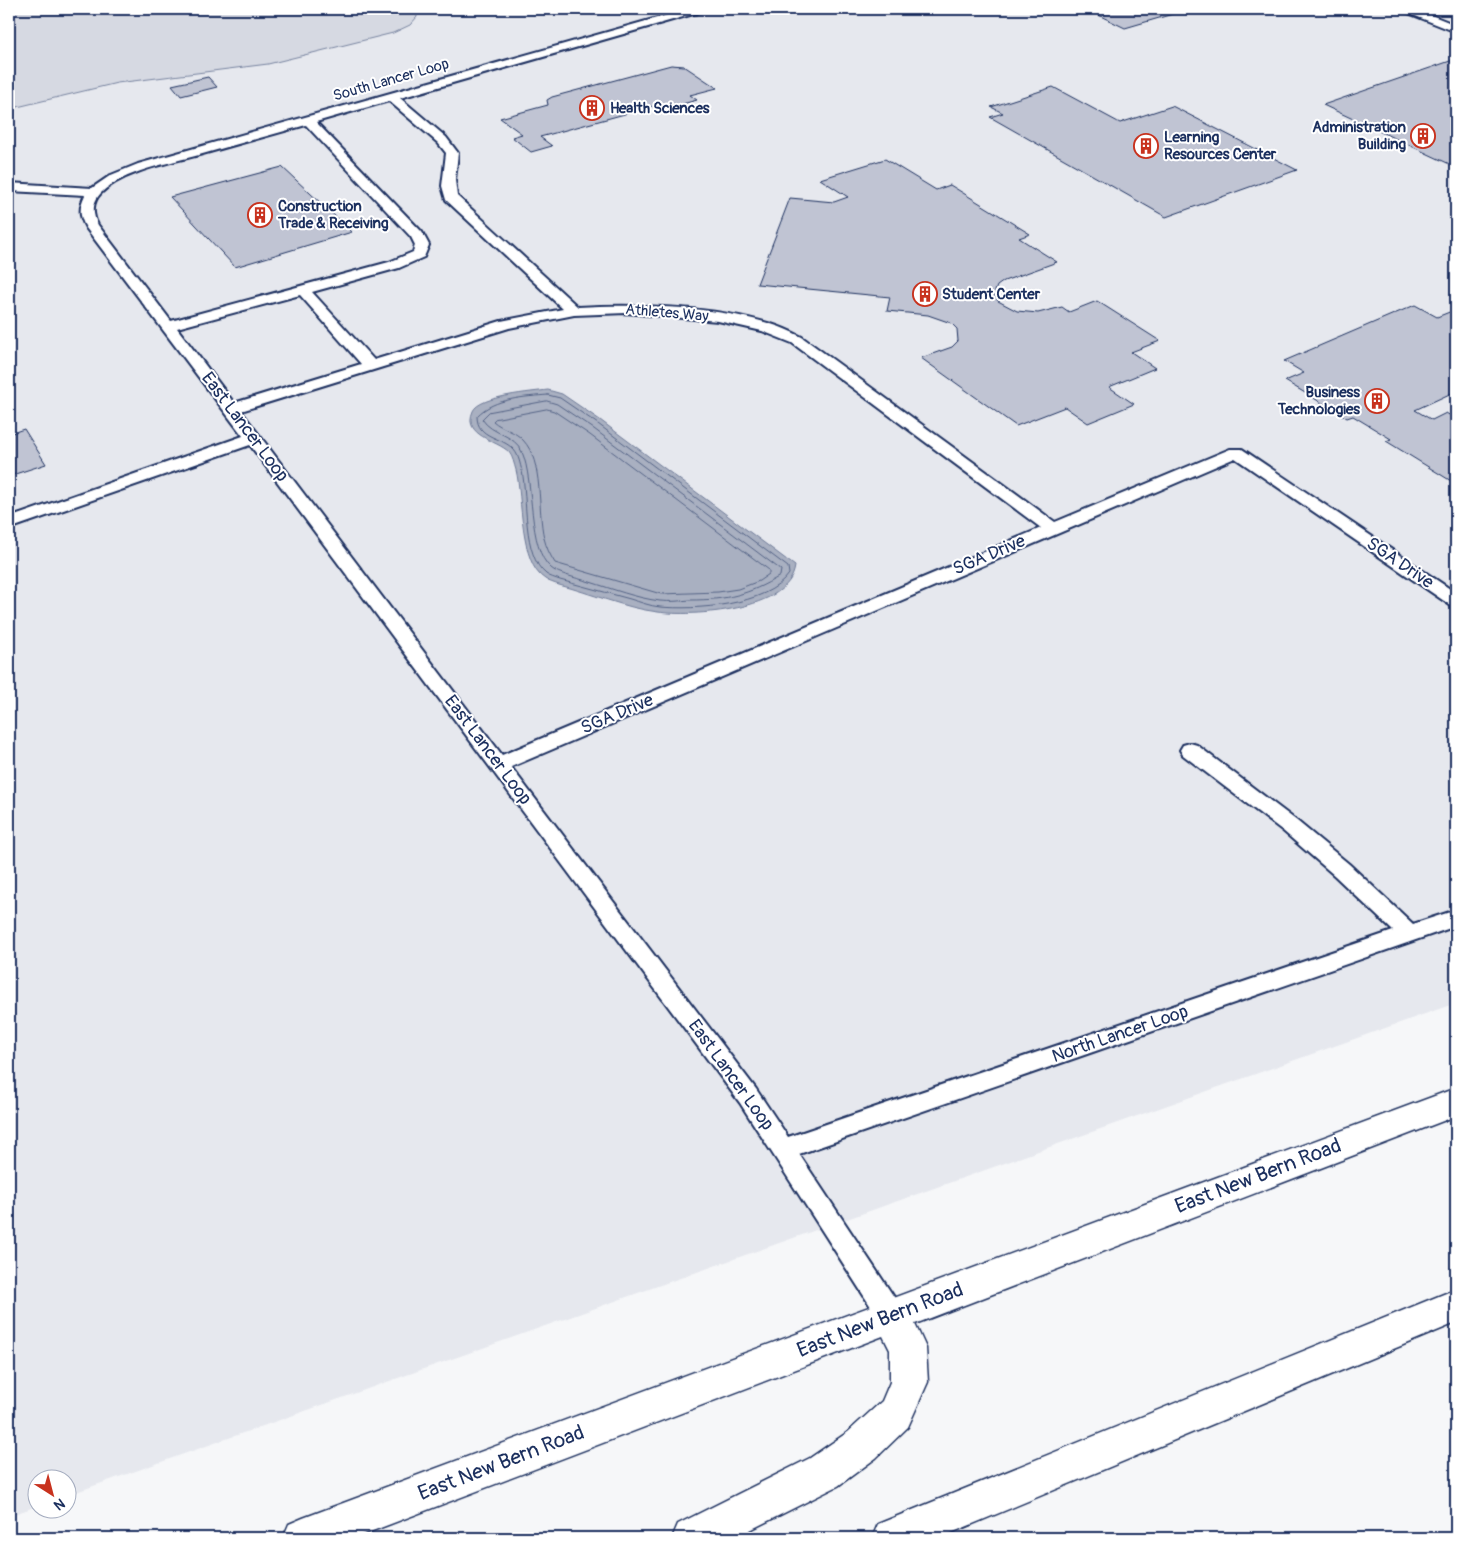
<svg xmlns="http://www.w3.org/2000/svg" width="1465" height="1547" font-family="Pangolin,sans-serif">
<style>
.built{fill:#e6e8ee}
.green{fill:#d6d9e2;stroke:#7884a0}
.water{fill:#a9b0c1;stroke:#707c99}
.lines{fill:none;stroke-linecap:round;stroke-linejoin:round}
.shore{stroke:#546386;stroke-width:1}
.building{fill:#c0c4d3;stroke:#1b2f5e}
.service-casing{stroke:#1b2f5e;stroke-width:4}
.trunk-casing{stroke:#1b2f5e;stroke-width:3}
.service{fill:#fff;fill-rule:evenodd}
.trunk{fill:#fff;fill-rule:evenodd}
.labels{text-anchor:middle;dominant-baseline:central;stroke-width:4;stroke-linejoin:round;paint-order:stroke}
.far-street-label{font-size:15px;fill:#1b2f5e;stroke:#fff}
.far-poi-label{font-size:15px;font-weight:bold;fill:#1b2f5e;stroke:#fff;text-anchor:start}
.street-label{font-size:18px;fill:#1b2f5e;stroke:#fff}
.near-street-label{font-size:21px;fill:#1b2f5e;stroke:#fff}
</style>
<rect width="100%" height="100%" fill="#f6f7f9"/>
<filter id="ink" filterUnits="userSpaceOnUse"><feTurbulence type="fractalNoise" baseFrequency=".02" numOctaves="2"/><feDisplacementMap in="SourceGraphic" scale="10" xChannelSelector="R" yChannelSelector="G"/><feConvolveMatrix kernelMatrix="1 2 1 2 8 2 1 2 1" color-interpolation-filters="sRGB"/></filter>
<g filter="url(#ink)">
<path class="built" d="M9 9H1456V1003L68 1495V1480H38L37 1506 9 1516Z"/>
<path class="green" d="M9 9H416L417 17 410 25 393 33 268 64 117 83 9 109Z"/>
<path class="water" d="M548 390 562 394 600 420 795 566C790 611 692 617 658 612 624 608 591 593 559 585 554 583 549 582 545 579 519 563 523 498 516 470 514 464 513 457 509 452 497 440 462 436 473 411 479 396 533 392 548 390Z"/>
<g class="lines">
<path class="shore" d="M548 395 560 398 598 424 788 567 789 574C767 606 695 610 660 607 650 606 640 602 630 599 607 593 583 586 560 580 555 578 550 577 546 574 522 555 528 499 522 471 520 464 519 456 514 450 502 436 477 439 477 416 494 398 525 397 548 395Z
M547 401 557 404 594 429 781 570 780 576C748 595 727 600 690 600 680 601 670 602 660 601 636 598 613 589 590 582 581 579 557 574 551 568 527 548 535 482 522 452 515 434 492 435 482 419L489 412Z
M547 409 554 411 590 435 769 570V574L759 581 738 589 718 592 661 594 555 563C550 555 546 547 544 538 537 509 544 462 523 440 515 431 502 429 493 421L495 419Z"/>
</g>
<path class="building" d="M1086 9H1190L1125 28Z
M1456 59V167L1323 105Z
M671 65 684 66 717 88 690 95 697 100 660 110 654 106 540 137 552 146 531 152 512 137 522 134 500 118 548 105 547 100 552 97Z
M208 77 217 87 181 96 172 85Z
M1053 87 1120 123 1172 106 1297 170 1166 217 990 117 1003 113 991 107Z
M885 159 936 190 950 185 1030 234 1019 238 1057 262 1004 281 997 286 995 291V296L998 301 1017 311 1038 313 1062 307 1069 312 1097 301 1160 341 1131 352 1155 368 1109 387 1134 404 1088 423 1065 407 1016 426 921 358 952 347 958 341 957 329 951 323 928 315 887 311 890 297 757 284 790 198 834 202 848 197 820 179Z
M282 167 352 232 235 267 170 197Z
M1415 305 1437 317 1452 311 1456 313V391L1415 410 1432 420 1446 413 1456 419V484L1386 441 1391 439 1353 416 1347 418 1285 381 1304 373 1284 361Z
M24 429 46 464 9 476V434Z"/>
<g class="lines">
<defs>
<path id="service" d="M689 9H705L704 11 400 98 446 137 458 153 455 180 457 196 578 307C636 304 714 306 771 324 781 327 792 332 802 337L1055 522 1230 449H1242L1456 593V607L1450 605 1235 458 511 767 756 1089 788 1137 1393 931 1335 876 1283 831 1183 755 1180 750 1183 745 1190 743 1197 745 1297 821 1349 864 1413 924 1456 910V926L799 1154 900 1306 904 1315 900 1324 891 1327 882 1324 740 1103 250 445 9 529V518L243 436 86 228C79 216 79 207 85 195L9 191V183L92 188 111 175 138 164ZM389 101 438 143 446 153 442 186 446 200 563 309 501 321 374 360 312 292 399 268 424 257 429 245 422 232 316 122ZM306 125 411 237 415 245 413 252 389 262 171 321 98 225C92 214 92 202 101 193 123 171 170 163 199 155 235 145 270 135 306 125ZM300 295 361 364 234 403 177 328ZM626 313 718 321 762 331 792 343 1041 528 502 755 241 411 509 328 574 315Z
M1402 9H1416L1456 25V32L1403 11Z"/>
<path id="trunk" d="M1456 1088V1116L915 1324 926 1348 928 1382 908 1427 876 1458 838 1486 734 1538H672L678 1524 810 1458 848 1432 882 1401 890 1382V1350L883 1336 354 1538H283L289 1524 303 1518Z
M1456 1289V1323L939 1538H872L878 1524Z"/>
</defs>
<use href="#service" class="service-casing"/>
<use href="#trunk" class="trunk-casing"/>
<use href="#service" class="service"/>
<use href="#trunk" class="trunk"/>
</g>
</g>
<defs>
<symbol id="building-ring" viewBox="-11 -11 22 22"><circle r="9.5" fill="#fff" stroke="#c8321e" stroke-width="1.5"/><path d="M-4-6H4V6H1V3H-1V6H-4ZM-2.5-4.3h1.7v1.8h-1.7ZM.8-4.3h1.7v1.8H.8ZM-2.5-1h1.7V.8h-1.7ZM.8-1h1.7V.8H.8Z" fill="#c8321e"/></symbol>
</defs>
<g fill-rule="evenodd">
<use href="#building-ring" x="578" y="94" width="28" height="28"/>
<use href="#building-ring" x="1409" y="122" width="28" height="28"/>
<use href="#building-ring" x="1132" y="132" width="28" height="28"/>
<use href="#building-ring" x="246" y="201" width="28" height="28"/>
<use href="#building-ring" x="911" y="280" width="28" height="28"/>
<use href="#building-ring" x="1363" y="387" width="28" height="28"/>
</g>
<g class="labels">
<g class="far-street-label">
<text transform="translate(391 80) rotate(-16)">South Lancer Loop</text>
<text transform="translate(667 313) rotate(5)">Athletes Way</text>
</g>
<g class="far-poi-label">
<text x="610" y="108">Health Sciences</text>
<text x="1406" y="127" text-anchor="end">Administration<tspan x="1406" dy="17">Building</tspan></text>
<text x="1164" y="137">Learning<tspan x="1164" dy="17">Resources Center</tspan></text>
<text x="278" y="206">Construction<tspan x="278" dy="17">Trade &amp; Receiving</tspan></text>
<text x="942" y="294">Student Center</text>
<text x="1360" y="392" text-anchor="end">Business<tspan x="1360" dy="17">Technologies</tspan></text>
</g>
<g class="street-label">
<text transform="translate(245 427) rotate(53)">East Lancer Loop</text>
<text transform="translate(989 555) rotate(-23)">SGA Drive</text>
<text transform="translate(1400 563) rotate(34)">SGA Drive</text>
<text transform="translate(617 714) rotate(-23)">SGA Drive</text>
<text transform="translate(488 750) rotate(53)">East Lancer Loop</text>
<text transform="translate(1120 1034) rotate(-19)">North Lancer Loop</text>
<text transform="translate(731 1075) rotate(54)">East Lancer Loop</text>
</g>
<g class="near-street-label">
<text transform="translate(1258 1176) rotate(-21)">East New Bern Road</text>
<text transform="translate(880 1320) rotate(-21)">East New Bern Road</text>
<text transform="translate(501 1463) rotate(-21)">East New Bern Road</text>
</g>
</g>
<rect width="1465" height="1547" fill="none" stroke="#fff" stroke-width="30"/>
<rect x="15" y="15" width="1435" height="1517" fill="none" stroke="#1b2f5e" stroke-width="2" filter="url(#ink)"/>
<g transform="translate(52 1494) rotate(144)"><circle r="24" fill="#ffffff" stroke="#a4acbf"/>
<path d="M0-4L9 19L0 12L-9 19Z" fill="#c8321e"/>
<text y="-8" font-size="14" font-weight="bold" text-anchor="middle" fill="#1b2f5e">N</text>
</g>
</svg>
